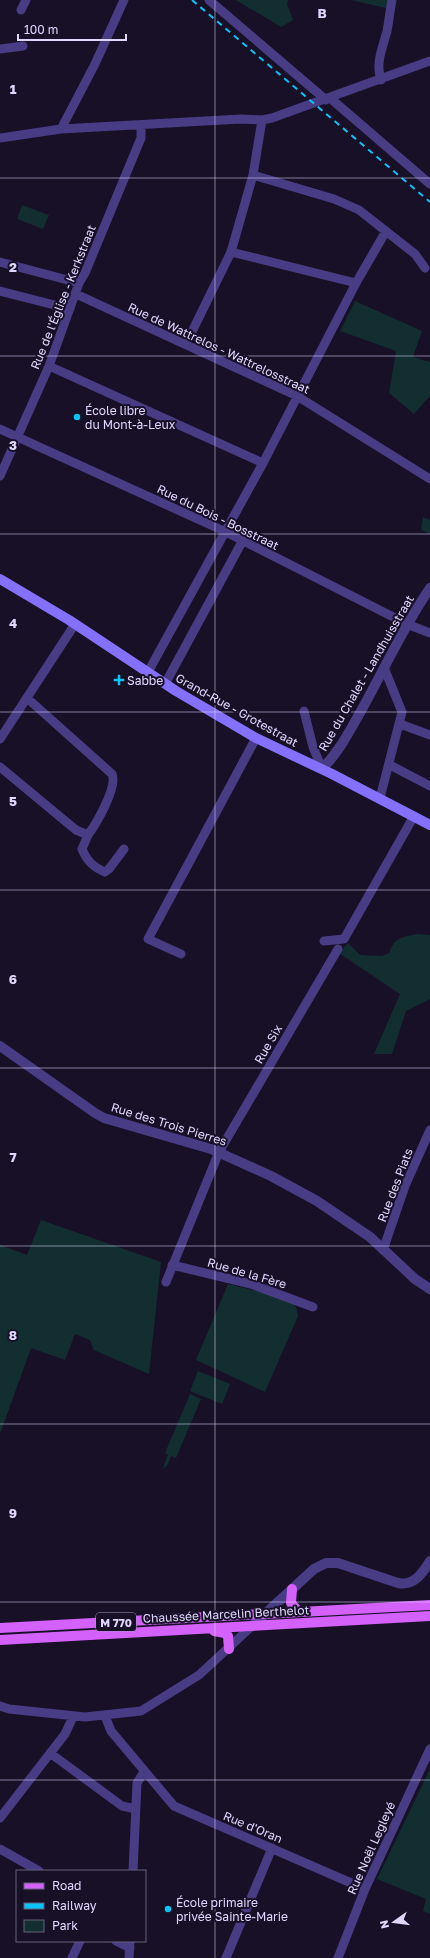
<svg xmlns="http://www.w3.org/2000/svg" width="430" height="1958" font-family="'Golos Text',sans-serif">
<style>
.green{fill:#132e31}
.lines{fill:none;stroke-linecap:round;stroke-linejoin:round}
.minor{stroke:#483c85;stroke-width:9}
.tertiary{stroke:#483c85;stroke-width:10}
.secondary{stroke:#8570fc;stroke-width:10}
.primary{stroke:#d561fb;stroke-width:10}
.rail{stroke:#08c4f9;stroke-width:2;stroke-dasharray:6 5;stroke-linecap:butt}
.grid{fill:none;stroke:#e0d7fe;stroke-width:1;stroke-opacity:0.55}
.poi-dot{fill:#08c4f9;stroke:#171027;stroke-width:1.5}
.labels{text-anchor:middle;dominant-baseline:central;stroke-width:4;stroke-linejoin:round;paint-order:stroke}
.shield{fill:#171027;stroke:#a49bbe;stroke-width:1}
.shield-label{font-size:11px;font-weight:bold;fill:#e0d7fe}
.street-label{font-size:12px;fill:#e0d7fe;stroke:#171027}
.poi-label{font-size:12px;fill:#e0d7fe;stroke:#171027;text-anchor:start}
.grid-label{font-size:13px;text-anchor:middle;font-weight:bold;fill:#e0d7fe;stroke:#171027;stroke-width:4;stroke-linejoin:round;paint-order:stroke}
</style>
<rect width="100%" height="100%" fill="#171027"/>
<path class="green" d="M236 0H288L287 4 293 20 281 27Z
M351 0H388L386 8Z
M22 205 49 215 43 229 17 219Z
M355 301 422 331 413 357 430 362V396L414 414 389 393 396 351 340 331Z
M423 517 430 520V534L421 530Z
M417 934 430 935V999L406 1011 392 1054H374L400 994 339 953 348 943 360 955 382 956 389 953C395 937 400 938 417 934Z
M41 1220 161 1262 149 1374 94 1350 90 1340 75 1334 65 1360 31 1348 0 1434V1245L27 1255Z
M228 1284C242 1288 287 1296 295 1306 297 1309 297 1312 298 1316L265 1392 196 1360Z
M198 1371 230 1384 222 1404 190 1391Z
M190 1394 201 1399 176 1458 171 1456 167 1466 163 1468 168 1455 165 1453Z
M430 1769V1914L423 1911 426 1899 377 1879Z"/>
<g class="lines">
<path class="minor" d="M209 0 326 100
M21 10 26 0
M0 49 23 46
M381 80C375 63 383 47 387 31 389 21 390 10 392 0
M330 98 430 184
M61 129 95 64 124 0
M0 138 61 129 241 119 262 120 272 118 430 61
M253 175 334 199 359 210 415 254 425 268
M231 252 356 283
M0 262 79 283
M0 291 70 309
M76 294 297 396 430 479
M186 344 231 252 253 175 262 120
M49 366 263 463
M0 429 224 531 407 624 430 633
M0 476 49 366 79 283 85 273 141 138V125
M148 672 263 463 356 283 386 231
M165 684 243 540
M304 711 313 747 322 769
M400 724 430 735
M0 739 75 624
M390 765 430 786
M0 767 76 830 88 835C96 824 118 787 112 774L27 698
M380 798 402 712 385 670
M88 835 82 849C87 861 93 867 105 872L109 869 124 849
M324 941 344 939 414 816
M181 954 148 939 256 738
M383 1250 405 1186 430 1130
M172 1265 251 1284 313 1307
M166 1282 219 1152 338 949
M0 1706 9 1709 85 1717 141 1711 199 1675 252 1626
M105 1716 111 1731 174 1806 365 1889
M50 1753 122 1806 136 1809
M0 1818 65 1734 73 1717
M0 1849 39 1871
M133 1871 137 1783 144 1772
M116 1941 130 1948
M72 1958 80 1941
M129 1958 130 1941
M226 1958 272 1848
M338 1958 365 1889 430 1749"/>
<path class="tertiary" d="M322 769C339 752 349 732 361 711 384 670 403 627 430 588
M0 1046 95 1113 104 1118 211 1149 271 1176 317 1201 370 1237 415 1279 430 1289
M252 1626 314 1569 326 1563H338L398 1583C414 1586 422 1574 430 1561"/>
<path class="secondary" d="M0 579 69 620 176 691 256 738 332 774 430 825"/>
<path class="primary" d="M292 1589 291 1603 299 1612
M0 1628 430 1605
M214 1631 225 1633 228 1636 229 1649
M0 1640 430 1616"/>
<path class="rail" d="M192 0 430 202"/>
</g>
<path class="grid" d="M215 0V1958M0 178H430M0 356H430M0 534H430M0 712H430M0 890H430M0 1068H430M0 1246H430M0 1424H430M0 1602H430M0 1780H430"/>
<g class="poi-dot">
<circle cx="77" cy="417" r="4"/>
<path d="M117 674h4v4h4v4h-4v4h-4v-4h-4v-4h4z"/>
<circle cx="168" cy="1909" r="4"/>
</g>
<g class="labels">
<rect class="shield" x="96" y="1613" width="40" height="18" rx="3"/>
<g class="shield-label">
<text x="116" y="1622">M 770</text>
</g>
<g class="street-label">
<text transform="translate(63 297) rotate(-68)">Rue de l'Église - Kerkstraat</text>
<text transform="translate(219 348) rotate(25)">Rue de Wattrelos - Wattrelosstraat</text>
<text transform="translate(218 517) rotate(26)">Rue du Bois - Bosstraat</text>
<text transform="translate(366 673) rotate(-60)">Rue du Chalet - Landhuisstraat</text>
<text transform="translate(237 710) rotate(29)">Grand-Rue - Grotestraat</text>
<text transform="translate(268 1044) rotate(-60)">Rue Six</text>
<text transform="translate(169 1124) rotate(17)">Rue des Trois Pierres</text>
<text transform="translate(395 1185) rotate(-69)">Rue des Piats</text>
<text transform="translate(247 1273) rotate(16)">Rue de la Fère</text>
<text transform="translate(226 1614) rotate(-3)">Chaussée Marcelin Berthelot</text>
<text transform="translate(253 1827) rotate(23)">Rue d'Oran</text>
<text transform="translate(371 1848) rotate(-66)">Rue Noël Legleyé</text>
</g>
<g class="poi-label">
<text x="85" y="410">École libre<tspan x="85" dy="14">du Mont-à-Leux</tspan></text>
<text x="127" y="680">Sabbe</text>
<text x="176" y="1902">École primaire<tspan x="176" dy="14">privée Sainte-Marie</tspan></text>
</g>
</g>
<g class="grid-label">
<text x="322" y="18">B</text>
<text x="13" y="94">1</text>
<text x="13" y="272">2</text>
<text x="13" y="450">3</text>
<text x="13" y="628">4</text>
<text x="13" y="806">5</text>
<text x="13" y="984">6</text>
<text x="13" y="1162">7</text>
<text x="13" y="1340">8</text>
<text x="13" y="1518">9</text>
</g>
<rect x="16" y="1870" width="130" height="72" fill="#171027" stroke="#67607d"/>
<rect x="24" y="1883" width="20" height="6" fill="#d561fb" stroke="#67607d"/>
<text x="52" y="1890" font-size="12" fill="#e0d7fe">Road</text>
<rect x="24" y="1903" width="20" height="6" fill="#08c4f9" stroke="#67607d"/>
<text x="52" y="1910" font-size="12" fill="#e0d7fe">Railway</text>
<rect x="24" y="1920" width="20" height="12" fill="#132e31" stroke="#67607d"/>
<text x="52" y="1930" font-size="12" fill="#e0d7fe">Park</text>
<g transform="translate(394 1922) rotate(256)" stroke="#171027" stroke-width="3" paint-order="stroke">
<path d="M0-3L7 15L0 10L-7 15Z" fill="#e0d7fe"/>
<text y="-6" font-size="11" font-weight="bold" text-anchor="middle" fill="#e0d7fe">N</text>
</g>
<path d="M18 34v6h108v-6" fill="none" stroke="#e0d7fe" stroke-width="2"/>
<text x="24" y="34" font-size="12" fill="#e0d7fe" stroke="#171027" stroke-width="3" paint-order="stroke">100 m</text>
</svg>
